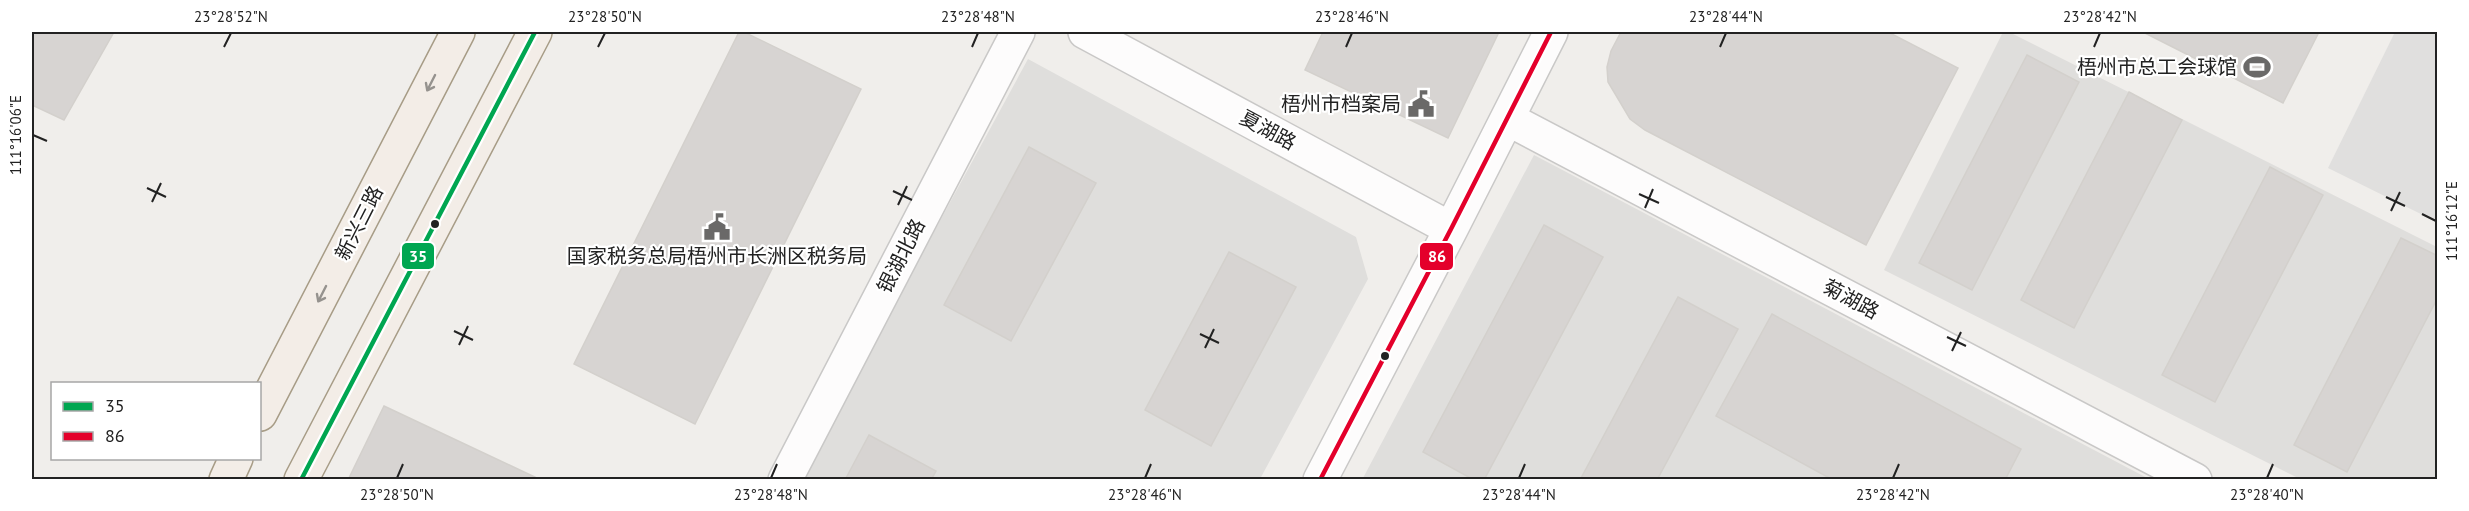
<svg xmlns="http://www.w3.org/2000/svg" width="2469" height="511" font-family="'PT Sans','Noto Sans SC',sans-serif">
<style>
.residential{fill:#dfdedc}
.parking{fill:#e0dfde}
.building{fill:#d7d4d2;stroke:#d3d0cc;stroke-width:1.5}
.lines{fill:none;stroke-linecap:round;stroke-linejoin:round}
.minor-casing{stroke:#c9c8c7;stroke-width:36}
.major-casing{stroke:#a79c86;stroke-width:36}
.minor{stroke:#fdfcfc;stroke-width:33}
.major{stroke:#f3ede7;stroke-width:33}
.bus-1-casing{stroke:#fff;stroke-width:9}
.bus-2-casing{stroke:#fff;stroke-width:9}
.bus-1{stroke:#00a651;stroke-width:4.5}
.bus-2{stroke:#e4002b;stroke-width:4.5}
.oneway{stroke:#95928e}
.ticks{fill:none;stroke:#222;stroke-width:2}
.bus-dot{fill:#222;stroke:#fff;stroke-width:2}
.labels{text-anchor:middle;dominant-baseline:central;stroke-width:4.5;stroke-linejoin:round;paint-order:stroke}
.poi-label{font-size:20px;fill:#222;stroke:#fff;text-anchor:end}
.street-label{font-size:20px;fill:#222;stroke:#fff}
.line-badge{stroke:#fff;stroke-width:2}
.badge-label{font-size:16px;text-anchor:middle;font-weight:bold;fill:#fff}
.neatline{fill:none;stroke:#222;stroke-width:2}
.ticks-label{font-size:15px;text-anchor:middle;fill:#222}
</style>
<rect width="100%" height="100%" fill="#f0eeeb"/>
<path class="residential" d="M2003 32H2009L2437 247V479H2300L1884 270Z
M1028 59 1356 237 1368 279 1260 479 799 480Z
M1534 155 2149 479 1362 480Z"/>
<path class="parking" d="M2395 32H2437V222L2328 168Z"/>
<path class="building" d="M32 32H114L64 120 32 105Z
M739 32H744L861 89 695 424 574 364Z
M1323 32H1499L1448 138 1305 70Z
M1621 32H1888L1958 68 1866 245 1645 130 1630 119 1608 82 1607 67 1611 51Z
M2143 32H2319L2283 103Z
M2027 55 2079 82 1972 290 1919 263Z
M2129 92 2182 120 2074 328 2021 300Z
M1029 147 1096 183 1011 341 944 305Z
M2270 167 2323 195 2215 402 2162 375Z
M1544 225 1603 257 1484 480H1474L1423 452Z
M2401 238 2438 256V297L2347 472 2294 445Z
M1229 252 1296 287 1211 446 1145 410Z
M1678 297 1738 329 1657 480H1580Z
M1772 314 2021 449 2005 480H1833L1716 416Z
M384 406 541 480H348Z
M869 435 936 471 931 480H845Z"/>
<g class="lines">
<defs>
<path id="minor" d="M1085 32 1451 229
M1508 119 2195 480
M785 480 1018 32
M1320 480 1451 229 1551 32"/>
<path id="major" d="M260 414 458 32
M226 480 236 458
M301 480 535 32"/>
</defs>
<use href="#minor" class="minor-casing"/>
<use href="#major" class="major-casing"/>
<use href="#minor" class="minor"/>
<use href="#major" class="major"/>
<defs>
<path id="bus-1" d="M301 480 535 32"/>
<path id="bus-2" d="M1320 480 1451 229 1551 32"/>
</defs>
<use href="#bus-1" class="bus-1-casing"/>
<use href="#bus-2" class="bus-2-casing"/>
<use href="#bus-1" class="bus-1"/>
<use href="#bus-2" class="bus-2"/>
</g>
<defs><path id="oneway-shaft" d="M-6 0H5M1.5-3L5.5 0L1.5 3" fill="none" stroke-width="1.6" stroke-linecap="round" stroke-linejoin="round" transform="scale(1.5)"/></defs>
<g class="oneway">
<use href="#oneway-shaft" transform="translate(431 83) rotate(117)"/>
<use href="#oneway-shaft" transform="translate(322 294) rotate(117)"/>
</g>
<path class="ticks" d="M224 47 231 33M598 47 605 33M972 47 978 33M1346 47 1352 33M1720 47 1726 33M2094 47 2100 33M33 135 47 141M147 188 166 197M893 191 912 200M1639 194 1659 203M2386 197 2405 206M152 202 161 183M898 205 907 186M1645 208 1653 189M2391 211 2400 192M2422 214 2436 221M454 331 473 340M1200 334 1219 343M1947 337 1966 346M459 345 468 326M1205 348 1214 329M1952 351 1961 332M397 478 403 464M771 478 777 464M1145 478 1151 464M1519 478 1525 464M1893 478 1899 464M2267 478 2273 464"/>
<defs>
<symbol id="stadium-bare" viewBox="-9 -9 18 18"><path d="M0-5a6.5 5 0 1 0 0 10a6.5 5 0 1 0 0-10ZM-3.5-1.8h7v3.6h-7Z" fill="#6a6968" stroke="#fff" stroke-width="2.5" paint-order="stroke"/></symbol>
<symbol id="civic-bare" viewBox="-9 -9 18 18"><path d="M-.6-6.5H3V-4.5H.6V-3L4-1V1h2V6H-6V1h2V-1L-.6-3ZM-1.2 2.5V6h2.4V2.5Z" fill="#6a6968" stroke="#fff" stroke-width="2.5" paint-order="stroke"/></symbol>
</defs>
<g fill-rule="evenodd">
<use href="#stadium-bare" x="2238" y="48" width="38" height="38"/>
<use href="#civic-bare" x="1402" y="85" width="38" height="38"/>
<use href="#civic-bare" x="698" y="208" width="38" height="38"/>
</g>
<g class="bus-dot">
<circle cx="435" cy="224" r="5"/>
<circle cx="1385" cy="356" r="5"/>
</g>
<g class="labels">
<g class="poi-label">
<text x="2237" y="67">梧州市总工会球馆</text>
<text x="1401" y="104">梧州市档案局</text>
<text x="717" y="256" text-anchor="middle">国家税务总局梧州市长洲区税务局</text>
</g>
<g class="street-label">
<text transform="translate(1268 130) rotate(28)">夏湖路</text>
<text transform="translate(359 223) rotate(-63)">新兴三路</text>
<text transform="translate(901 256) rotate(-63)">银湖北路</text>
<text transform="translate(1851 299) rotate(28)">菊湖路</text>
</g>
</g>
<g class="line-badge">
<rect x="401" y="242" width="34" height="28" rx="6" fill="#00a651"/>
<rect x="1419" y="242" width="35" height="29" rx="6" fill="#e4002b"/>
</g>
<g class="badge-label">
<text x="418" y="262">35</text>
<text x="1437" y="262">86</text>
</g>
<rect width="2469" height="511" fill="none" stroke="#ffffff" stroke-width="66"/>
<rect x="51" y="382" width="210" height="78" fill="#ffffff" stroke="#a7a7a7" stroke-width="1.5"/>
<rect x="63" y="402" width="30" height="9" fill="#00a651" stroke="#a7a7a7" stroke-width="1.5"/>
<text x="105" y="412" font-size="18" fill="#222222">35</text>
<rect x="63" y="432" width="30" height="9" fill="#e4002b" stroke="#a7a7a7" stroke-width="1.5"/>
<text x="105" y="442" font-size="18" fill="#222222">86</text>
<rect x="33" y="33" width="2403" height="445" class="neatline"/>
<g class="ticks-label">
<text x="231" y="22">23°28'52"N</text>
<text x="605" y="22">23°28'50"N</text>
<text x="978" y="22">23°28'48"N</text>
<text x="1352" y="22">23°28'46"N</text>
<text x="1726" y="22">23°28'44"N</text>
<text x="2100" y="22">23°28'42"N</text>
<text transform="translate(16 135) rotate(-90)" y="5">111°16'06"E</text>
<text transform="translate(2452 221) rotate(-90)" y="5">111°16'12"E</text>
<text x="397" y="500">23°28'50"N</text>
<text x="771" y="500">23°28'48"N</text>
<text x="1145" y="500">23°28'46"N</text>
<text x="1519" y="500">23°28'44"N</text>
<text x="1893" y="500">23°28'42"N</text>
<text x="2267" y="500">23°28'40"N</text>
</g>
</svg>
